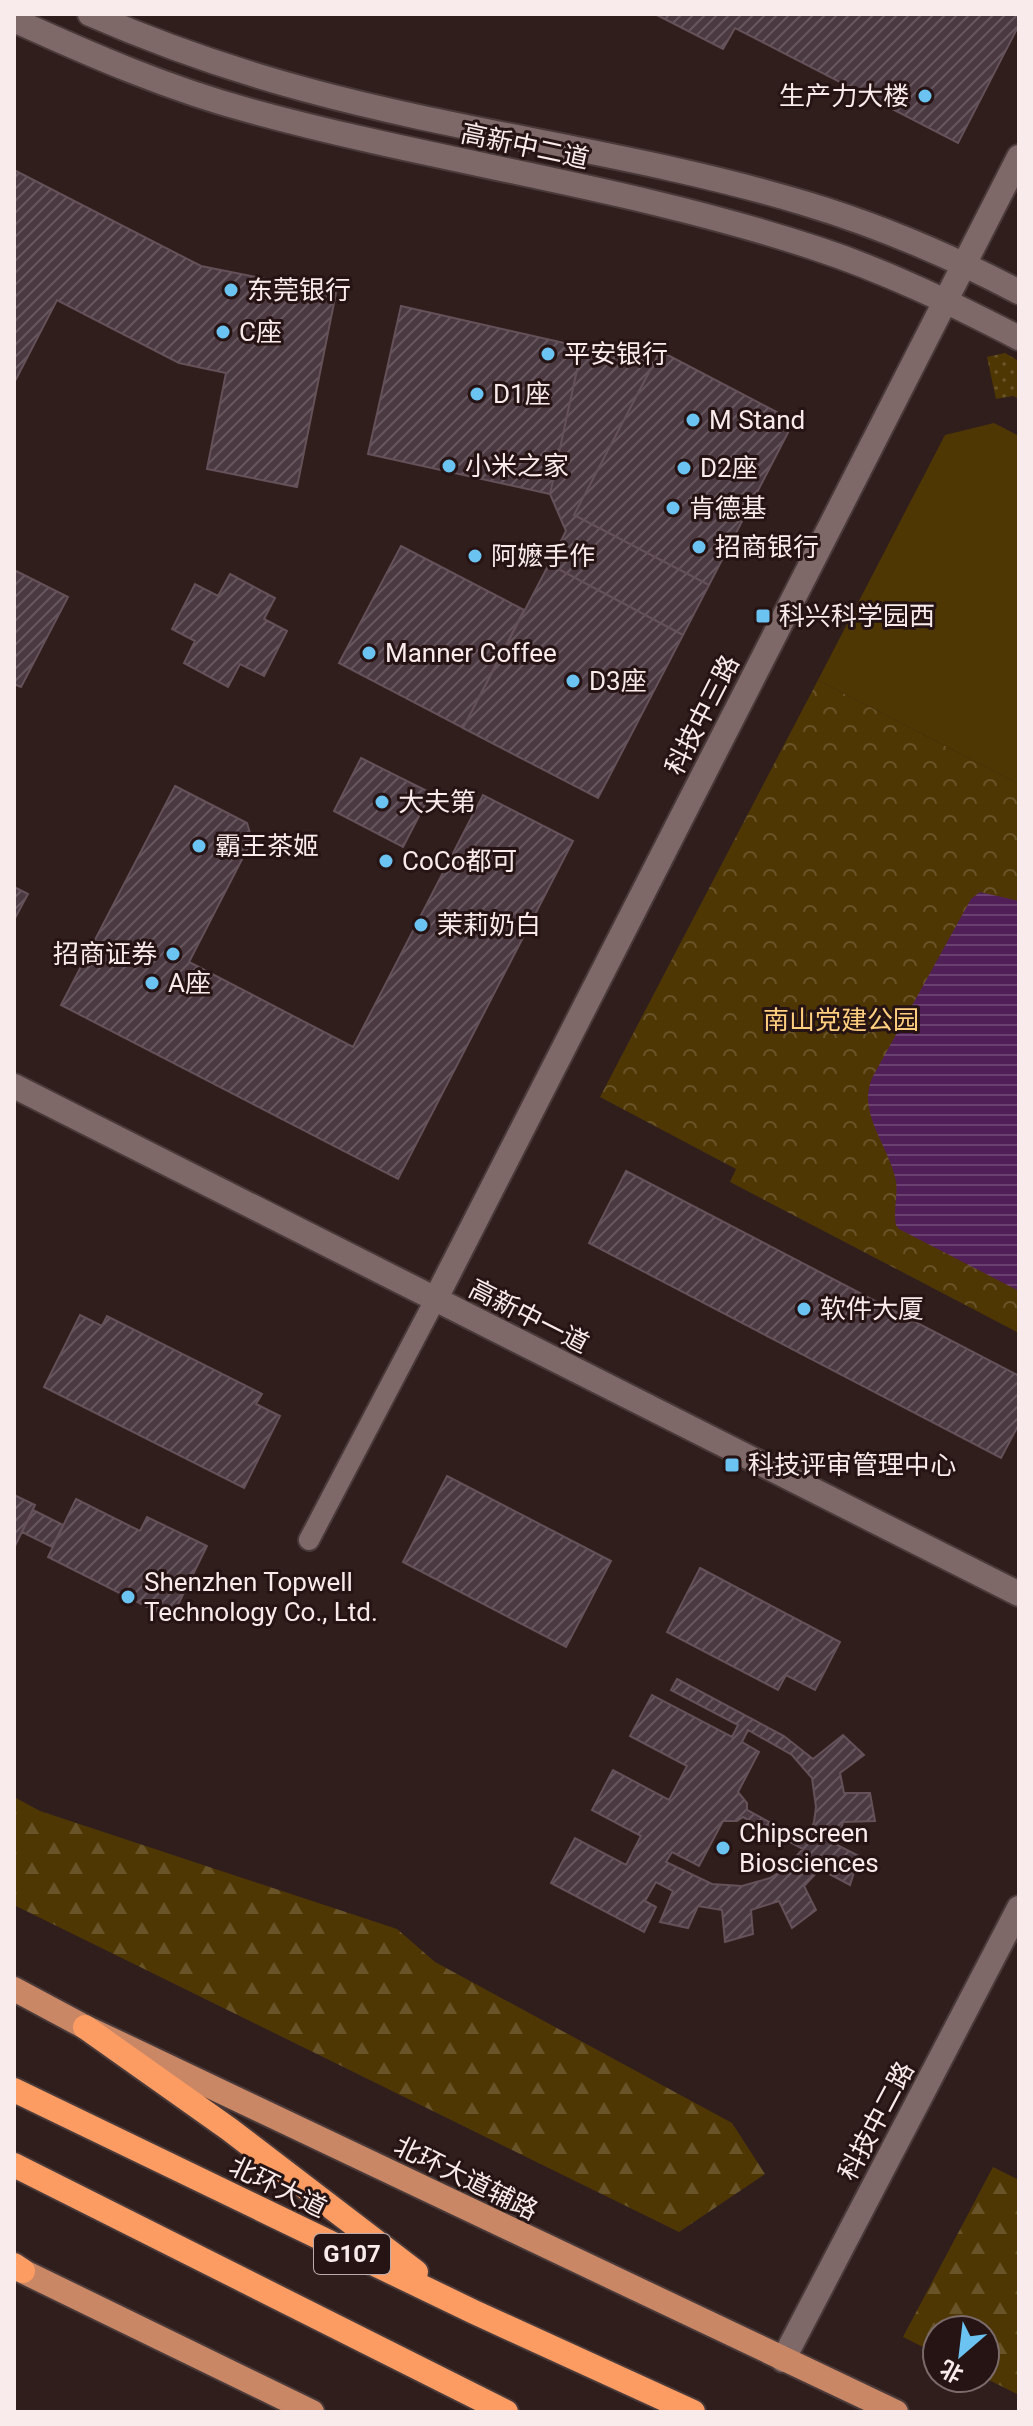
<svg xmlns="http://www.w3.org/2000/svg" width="1033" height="2426" font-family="Roboto,'Noto Sans SC',sans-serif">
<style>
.forest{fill:url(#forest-firs)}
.park{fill:url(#park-crowns)}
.garden{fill:url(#garden-dots)}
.pitch{fill:#4f3704}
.water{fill:url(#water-rules)}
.building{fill:url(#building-hatch);stroke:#645159;stroke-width:2;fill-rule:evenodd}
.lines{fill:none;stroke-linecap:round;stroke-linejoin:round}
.street-casing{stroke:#493939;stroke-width:24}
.secondary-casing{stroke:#493939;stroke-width:28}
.primary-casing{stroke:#493939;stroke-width:28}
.highway-casing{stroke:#493939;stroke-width:28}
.street{stroke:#7f6868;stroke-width:20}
.secondary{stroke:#7f6868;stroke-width:24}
.primary{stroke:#ca8765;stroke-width:24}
.highway{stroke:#fc9c63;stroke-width:24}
.poi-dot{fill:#6bc3f2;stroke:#261414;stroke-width:3}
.labels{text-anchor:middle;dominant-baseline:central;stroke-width:6;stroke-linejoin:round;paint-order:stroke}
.shield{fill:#261414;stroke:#baaaaa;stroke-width:2}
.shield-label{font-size:24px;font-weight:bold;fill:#f9ebeb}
.poi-label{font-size:26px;fill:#f9ebeb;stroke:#261414;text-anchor:start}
.street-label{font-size:26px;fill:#f9ebeb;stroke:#261414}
.park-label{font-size:26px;fill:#ffcf7f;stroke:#261414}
</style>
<defs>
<pattern id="forest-firs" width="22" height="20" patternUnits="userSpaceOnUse" patternTransform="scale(2)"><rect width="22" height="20" fill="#4f3704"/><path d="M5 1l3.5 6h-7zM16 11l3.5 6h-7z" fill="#695429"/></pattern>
<pattern id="park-crowns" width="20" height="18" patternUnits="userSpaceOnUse" patternTransform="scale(2)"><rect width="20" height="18" fill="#4f3704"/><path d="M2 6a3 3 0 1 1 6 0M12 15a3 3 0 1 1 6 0" fill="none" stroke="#695429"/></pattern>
<pattern id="garden-dots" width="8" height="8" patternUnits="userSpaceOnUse" patternTransform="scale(2)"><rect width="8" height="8" fill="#4f3704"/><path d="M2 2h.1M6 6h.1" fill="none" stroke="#695429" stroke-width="1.8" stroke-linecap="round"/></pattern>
<pattern id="water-rules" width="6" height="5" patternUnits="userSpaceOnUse" patternTransform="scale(2)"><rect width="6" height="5" fill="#501f58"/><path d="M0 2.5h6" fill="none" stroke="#6a4070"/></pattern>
<pattern id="building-hatch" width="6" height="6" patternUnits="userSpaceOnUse" patternTransform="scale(2)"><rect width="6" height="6" fill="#4b3941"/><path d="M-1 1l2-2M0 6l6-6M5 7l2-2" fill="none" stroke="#66565d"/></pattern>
</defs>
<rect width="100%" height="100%" fill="#301e1d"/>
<path class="forest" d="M14 1797 40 1811 397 1929 435 1962 732 2123 765 2174 679 2232 14 1905Z
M993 2167 1019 2180V2395L985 2378V2330H937V2354L903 2337Z"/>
<path class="park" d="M818 680 1019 784V1333L730 1182 736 1169 600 1097Z"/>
<path class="garden" d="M1005 353 1019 361V399L1013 396 996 399 987 357Z"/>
<path class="pitch" d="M994 423 1019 436V784L818 680 945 435Z"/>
<path class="water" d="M980 892 1019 901V1291L899 1229 896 1225C893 1211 898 1196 896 1181 889 1145 857 1114 872 1078L971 899Z"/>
<path class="building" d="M655 14H1019V25L958 143 735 28 723 49Z
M14 170 201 266 336 293 297 487 207 469 226 373 179 363 57 300 14 383Z
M401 306 582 347 550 494 368 454Z
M582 347 654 363 574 515 709 585 683 635 549 564 566 531 550 494Z
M660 351 794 421 709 585 574 515Z
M401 546 524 610 463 728 339 663Z
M549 564 683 635 598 798 463 728Z
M14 570 68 597 21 687 14 684Z
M230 574 275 598 264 619 287 631 264 676 240 664 228 687 184 663 195 641 172 629 195 584 218 596Z
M361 758 431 793 403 847 334 811Z
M175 786 247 823 252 840 189 962 353 1047 483 795 573 841 398 1179 61 1005Z
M14 887 28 894 14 920Z
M626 1171 1019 1376V1424L1001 1458 589 1243Z
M80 1315 102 1326 107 1316 262 1394 256 1404 280 1416 244 1488 44 1387Z
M447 1476 611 1561 566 1647 403 1562Z
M14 1495 35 1505 14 1548Z
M76 1499 140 1531 147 1517 207 1546 171 1619 48 1557Z
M33 1510 63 1525 52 1547 22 1532Z
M700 1568 840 1642 815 1690 786 1675 778 1690 667 1632Z
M677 1679 784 1736 813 1759 843 1735 864 1755 840 1773 844 1793H870L875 1821 843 1822 837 1845 859 1856 850 1885 820 1869 804 1886 816 1910 792 1928 779 1901 751 1910 753 1934 725 1942 722 1910 698 1906 688 1928 660 1922 673 1891 656 1882 645 1901 656 1907 644 1932 551 1883 575 1838 626 1865 641 1836 592 1810 613 1770 669 1800 687 1766 630 1736 652 1695 732 1737 738 1725 671 1690ZM748 1730 792 1755 812 1778 816 1807 814 1822 806 1842 747 1810V1803L738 1792 759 1752 742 1742ZM743 1817 803 1849 783 1870 770 1878 742 1886 712 1884 666 1862 672 1852 699 1866 723 1821H737Z"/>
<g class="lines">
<defs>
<path id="street" d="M309 1540 435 1300"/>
<path id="secondary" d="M90 14C161 45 233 70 307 90 472 135 643 154 807 204 880 226 952 257 1019 292
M14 20C91 55 169 89 251 111 437 162 631 187 815 248 886 271 953 304 1019 338
M14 1086 1019 1594
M435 1300 1019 157
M783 2360 1019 1908"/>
<path id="primary" d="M14 1989 85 2027 896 2412
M14 2267 312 2412"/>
<path id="highway" d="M85 2027 229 2129 416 2272
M14 2090 474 2312 693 2412
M14 2165 506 2412
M14 2265 23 2271"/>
</defs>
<use href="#street" class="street-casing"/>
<use href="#secondary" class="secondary-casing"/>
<use href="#primary" class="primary-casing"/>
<use href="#highway" class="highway-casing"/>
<use href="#street" class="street"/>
<use href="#secondary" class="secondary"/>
<use href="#primary" class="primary"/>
<use href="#highway" class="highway"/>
</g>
<g class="poi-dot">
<circle cx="925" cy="96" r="8"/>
<circle cx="231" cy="290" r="8"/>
<circle cx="223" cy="332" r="8"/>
<circle cx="548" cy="354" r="8"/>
<circle cx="477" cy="394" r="8"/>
<circle cx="693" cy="420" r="8"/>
<circle cx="449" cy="466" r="8"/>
<circle cx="684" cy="468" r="8"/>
<circle cx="673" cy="508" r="8"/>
<circle cx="699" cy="547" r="8"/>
<circle cx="475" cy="556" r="8"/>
<rect x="755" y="608" width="16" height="16" rx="4"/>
<circle cx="369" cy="653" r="8"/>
<circle cx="573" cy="681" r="8"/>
<circle cx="382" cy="802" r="8"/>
<circle cx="199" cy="846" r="8"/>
<circle cx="386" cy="861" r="8"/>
<circle cx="421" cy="925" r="8"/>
<circle cx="173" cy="954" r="8"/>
<circle cx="152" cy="983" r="8"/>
<circle cx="804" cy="1309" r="8"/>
<rect x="724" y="1457" width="16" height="16" rx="4"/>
<circle cx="128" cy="1597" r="8"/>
<circle cx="723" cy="1848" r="8"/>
</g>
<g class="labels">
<rect class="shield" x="314" y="2234" width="76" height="40" rx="6"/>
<g class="shield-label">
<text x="352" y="2254">G107</text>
</g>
<g class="poi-label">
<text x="909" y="96" text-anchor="end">生产力大楼</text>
<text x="247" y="290">东莞银行</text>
<text x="239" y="332">C座</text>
<text x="564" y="354">平安银行</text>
<text x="493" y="394">D1座</text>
<text x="709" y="420">M Stand</text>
<text x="465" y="466">小米之家</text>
<text x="700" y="468">D2座</text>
<text x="689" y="508">肯德基</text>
<text x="715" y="547">招商银行</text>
<text x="491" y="556">阿嬷手作</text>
<text x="779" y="616">科兴科学园西</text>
<text x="385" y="653">Manner Coffee</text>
<text x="589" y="681">D3座</text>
<text x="398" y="802">大夫第</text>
<text x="215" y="846">霸王茶姬</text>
<text x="402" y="861">CoCo都可</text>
<text x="437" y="925">茉莉奶白</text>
<text x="157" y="954" text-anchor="end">招商证券</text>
<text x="168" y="983">A座</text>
<text x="820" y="1309">软件大厦</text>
<text x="748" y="1465">科技评审管理中心</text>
<text x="144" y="1582">Shenzhen Topwell<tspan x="144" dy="30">Technology Co., Ltd.</tspan></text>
<text x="739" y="1833">Chipscreen<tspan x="739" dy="30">Biosciences</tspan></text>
</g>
<g class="street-label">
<text transform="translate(525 146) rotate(12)">高新中二道</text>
<text transform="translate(702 715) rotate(-63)">科技中三路</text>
<text transform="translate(529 1316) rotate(27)">高新中一道</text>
<text transform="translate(876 2121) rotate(-62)">科技中二路</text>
<text transform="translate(466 2178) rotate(26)">北环大道辅路</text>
<text transform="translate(278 2187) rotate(26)">北环大道</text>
</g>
<g class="park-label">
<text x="841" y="1020">南山党建公园</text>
</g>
</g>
<rect width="1033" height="2426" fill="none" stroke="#f9ebeb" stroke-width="32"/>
<g transform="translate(961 2354) rotate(208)"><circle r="38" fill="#261414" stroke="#7a6a6a" stroke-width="2"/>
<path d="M0-6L14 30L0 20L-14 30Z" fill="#6bc3f2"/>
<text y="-12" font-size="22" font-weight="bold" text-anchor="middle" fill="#f9ebeb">北</text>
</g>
</svg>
